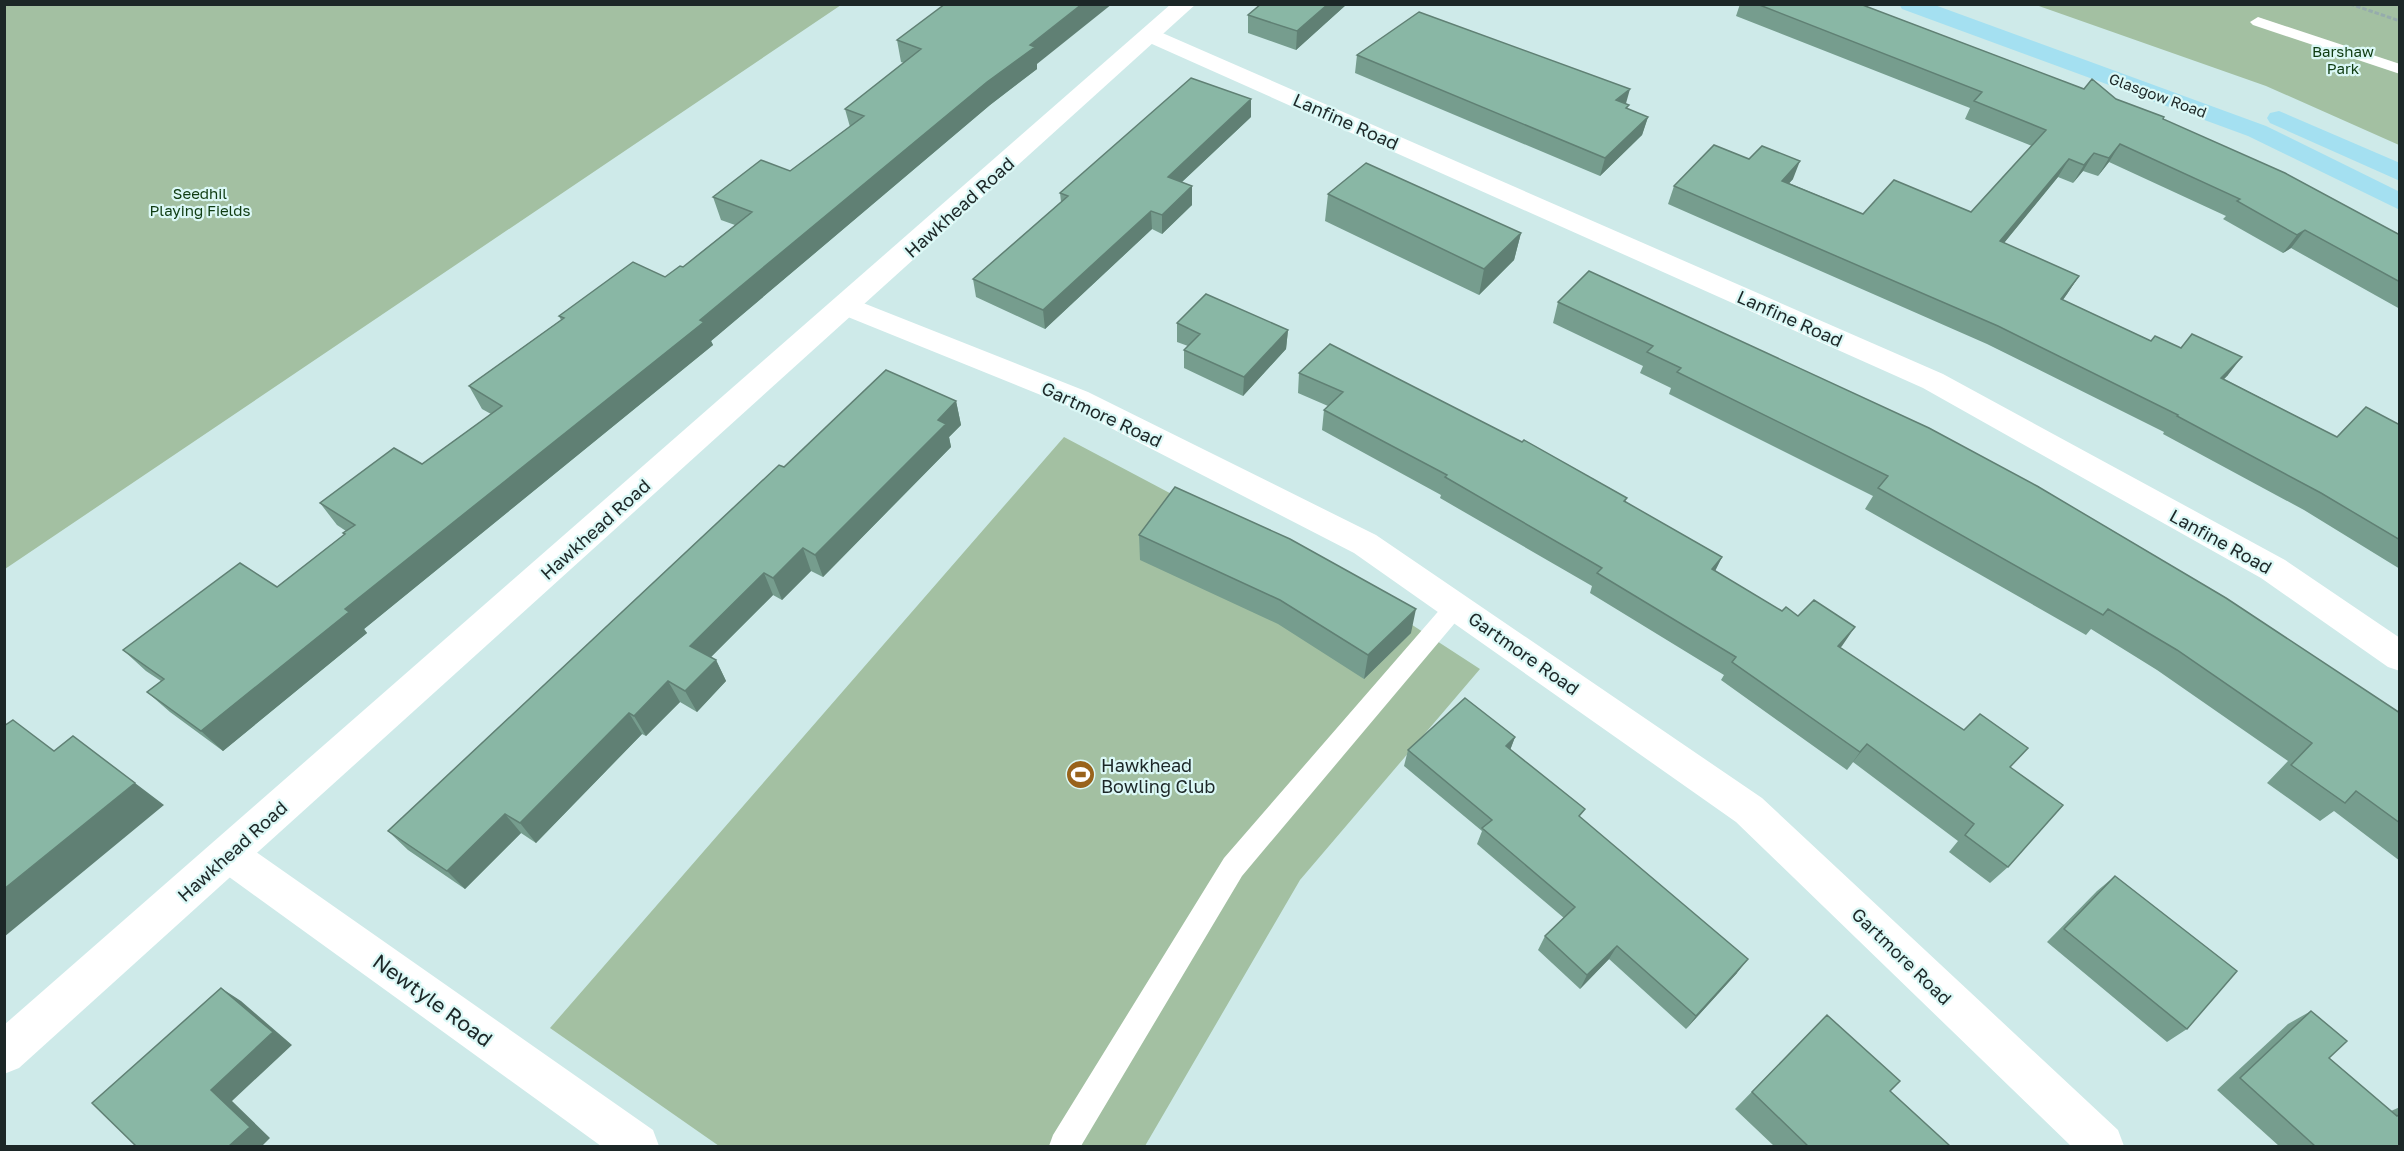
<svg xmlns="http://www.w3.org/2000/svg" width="2404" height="1151" font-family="'Golos Text',sans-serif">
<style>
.green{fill:#a3c0a2}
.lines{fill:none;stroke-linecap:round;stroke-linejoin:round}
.path{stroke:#96acac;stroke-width:3;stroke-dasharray:4.5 2;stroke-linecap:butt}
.service{fill:#fff;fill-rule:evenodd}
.minor{fill:#fff;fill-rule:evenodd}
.tertiary{fill:#fff;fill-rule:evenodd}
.primary{fill:#a4e0f1;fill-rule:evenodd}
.wall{fill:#769d8e}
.shaded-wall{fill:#608074}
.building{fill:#89b7a5;stroke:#608074;stroke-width:1.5}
.labels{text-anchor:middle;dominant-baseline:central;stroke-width:4.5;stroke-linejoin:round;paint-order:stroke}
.far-park-label{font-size:15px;fill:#0f3c12;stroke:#dbf8f6}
.far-street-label{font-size:15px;fill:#1c2727;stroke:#dbf8f6}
.street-label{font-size:18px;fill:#1c2727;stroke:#dbf8f6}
.poi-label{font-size:18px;fill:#1c2727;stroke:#dbf8f6;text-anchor:start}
.near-street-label{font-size:21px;fill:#1c2727;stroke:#dbf8f6}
</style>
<rect width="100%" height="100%" fill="#ceeae9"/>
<path class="green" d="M5 4H841V5L5 569Z
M2036 5H2399V145L2266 86Z
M1064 437 1383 606 1480 669 1300 880 1145 1146H719L550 1028Z"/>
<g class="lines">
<path class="path" d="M2350 4 2400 21"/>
<path class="service" d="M2258 17 2400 64V74L2253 25 2250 22Z
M1457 596 1465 599 1468 605 1465 611 1242 876 1081 1146H1049L1053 1135 1224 858 1449 599Z"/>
<path class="minor" d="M1151 28 1943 374 2285 560 2400 638V671L2388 667 2261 578 1923 388 1143 40 1140 35 1143 30Z
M848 297 1088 392 1376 535 1762 798 2118 1130 2124 1146H2071L1736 822 1354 553 1068 406 838 313 834 306 838 299Z
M228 836 242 842 653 1130 659 1146H601L214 866 209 854 214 842Z"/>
<path class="tertiary" d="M1171 4H1196L19 1068 4 1074V1025Z"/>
<path class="primary" d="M1899 4H1932L2266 126 2400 192V210L2248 136 1902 9Z
M2279 111 2400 163V181L2270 123 2267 118 2270 113Z"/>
</g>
<path class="wall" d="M1347 4 1296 50 1248 33V15Z
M1740 4H1860L2084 89 2116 99 2163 119 2400 235V309L2291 248 2283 253 2223 219 2226 216 2109 162 2098 176 2083 171 2073 183 2058 177 2004 243 2079 276 2063 300 2151 341 2228 375 2224 379 2337 437 2400 425V569L2304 510 2163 434 2164 432 1987 344 1668 204 1674 186 1793 179 1789 183 1863 214 1971 212 2032 146 1965 119 1970 108 1736 16Z
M897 40 1037 64V69L990 105 711 341 713 345 364 629 367 633 223 751 170 712 147 692 161 681 146 671 123 650 277 587 344 535 346 531 337 525 320 503 422 464 491 414 482 409 469 386 561 320 559 316 665 277 683 267 735 225 721 220 713 197 790 171 850 127 845 109 904 63 901 62Z
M1357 55 1626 103 1628 109 1648 117 1642 135 1600 176 1355 73Z
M1251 117 1182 182 1192 186V205L1162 234 1152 229 1045 329 976 297 973 279 1061 202 1060 193Z
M1328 194 1521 233 1514 260 1479 295 1325 221Z
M1589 271 2400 713V861L2334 811 2320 821 2267 783 2288 761 2157 670 2091 629 2086 635 1865 509 1873 496 1669 394 1671 388 1640 373 1643 366 1553 323 1558 302Z
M1177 323 1288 330 1286 349 1243 396 1184 368V350L1188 346 1177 342Z
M1299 373 1627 498 1625 502 1722 557 1715 571 1841 648 2010 767 2008 867 1990 883 1949 852 1958 841 1853 762 1847 770 1721 680 1724 675 1590 593 1592 586 1440 498 1441 495 1322 430 1324 410 1328 406 1298 393Z
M956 401 961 425 949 437 951 447 823 577 811 571 782 600 773 595 711 657 716 660 726 681 697 712 680 702 646 736 642 734 536 843 521 833 465 889 408 850 388 831 784 467Z
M1139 535 1411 633 1364 679 1278 624 1140 560Z
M1515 737 1510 750 1581 818 1737 973 1686 1029 1609 959 1580 989 1538 950 1545 936 1564 918 1477 844 1482 831 1404 766 1408 750Z
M2115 876 2187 1029 2167 1042 2047 942 2097 891Z
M2311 1011 2329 1058 2391 1111 2400 1107V1146H2279L2217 1090 2288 1024Z
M1827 1015 1890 1091 1950 1146H1774L1735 1109Z"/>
<path class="shaded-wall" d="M1082 4H1112L1037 64V69L990 105 711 341 713 345 364 629 367 633 223 751 201 731 345 609 700 320 1030 45Z
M1328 4H1347L1296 50 1297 31Z
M1630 89 1625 107 1616 100Z
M1251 99V117L1168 195V177Z
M1648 117 1642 135 1600 176 1605 158Z
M2120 144 2109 162 2098 176 2109 158Z
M2094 153 2083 171 2073 183 2084 165Z
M2069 159 2058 177 1990 260 2000 241Z
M1800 161 1793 179 1775 199 1782 181Z
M1192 186V205L1162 234V215Z
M1151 211 1152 229 1045 329 1043 310Z
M2305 230 2291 248 2283 253 2297 235Z
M1521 233 1514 260 1479 295 1484 269Z
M2079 276 2067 294 2050 317 2061 299Z
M1288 330 1286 349 1243 396 1244 377Z
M2242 357 2228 375 2207 396 2221 378Z
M956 401 961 425 949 437 951 447 823 577 815 555 938 420Z
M803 548 811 571 782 600 773 578Z
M1722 557 1712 577V569Z
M764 573 773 595 701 667 690 646Z
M1416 609 1411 633 1364 679 1368 655Z
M1855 627 1842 646 1825 665 1838 646Z
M716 660 726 681 697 712 685 691Z
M668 681 680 702 646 736 634 716Z
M629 713 642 734 536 843 520 823Z
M1515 737 1509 753 1506 746Z
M1867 744 1853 762 1847 770 1860 752Z
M135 783 164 805 4 937V889Z
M505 814 521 833 465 889 447 871Z
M1617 946 1609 959 1580 989 1587 975Z
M1748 959 1737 973 1686 1029 1696 1016Z
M221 988 241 1001 292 1045 232 1101 270 1138 262 1146H229L211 1090Z"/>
<path class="building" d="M945 4H1082L1030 45 1035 47 987 82 700 320 704 322 345 609 349 612 201 731 147 692 164 679 123 650 240 563 277 587 345 534 343 533 355 525 320 503 394 448 422 464 502 406 469 386 564 318 559 316 633 262 665 277 680 266 683 267 752 212 713 197 761 160 790 171 864 116 845 109 921 49 897 40Z
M1261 4H1328L1297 31 1248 15Z
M1757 4H1860L2084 89 2092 79 2116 99 2164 117 2163 119 2285 173 2400 235V282L2305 230 2297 235 2237 201 2240 199 2120 144 2109 158 2094 153 2084 165 2069 159 2000 241 2079 276 2061 299 2151 341 2155 336 2181 348 2192 334 2242 357 2221 378 2337 437 2366 407 2400 425V540L2321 493 2177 416 2178 415 1998 326 1674 186 1714 145 1749 159 1762 146 1800 161 1782 181 1863 214 1894 180 1971 212 2046 130 1974 101 1982 92Z
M1419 12 1630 89 1616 100 1629 105 1626 108 1648 117 1605 158 1357 55Z
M1191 78 1251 99 1168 177 1192 186 1162 215 1151 211 1043 310 973 279 1068 196 1060 193Z
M1366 163 1521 233 1484 269 1328 194Z
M1589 271 1929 428 2037 486 2226 598 2400 713V823L2356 791 2345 803 2291 765 2312 743 2177 650 2108 609 2103 615 1878 488 1888 476 1677 372 1681 368 1647 352 1653 346 1558 302Z
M1206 294 1288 330 1244 377 1184 350 1200 334 1177 323Z
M1330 344 1522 442 1524 440 1627 498 1624 501 1722 557 1712 569 1782 611 1786 607 1798 616 1814 600 1855 627 1838 646 1964 730 1980 714 2028 748 2010 767 2063 805 2008 867 1965 835 1974 824 1867 744 1860 752 1732 662 1736 657 1597 573 1602 568 1445 477 1447 475 1324 410 1343 392 1299 373Z
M886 370 956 401 938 420 946 424 815 555 803 548 773 578 764 573 690 646 716 660 685 691 668 681 634 716 629 713 520 823 505 814 447 871 388 831 779 465 784 467Z
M1175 487 1290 539 1416 609 1368 655 1280 600 1139 535Z
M1465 698 1515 737 1506 746 1585 809 1579 816 1748 959 1696 1016 1617 946 1587 975 1545 936 1575 907 1482 828 1492 820 1408 750Z
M13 720 54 751 73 736 135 783 4 889V726Z
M2115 876 2237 971 2187 1029 2064 929Z
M221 988 273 1032 211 1090 250 1127 229 1146H136L92 1103Z
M2311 1011 2347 1041 2329 1058 2397 1116 2400 1114V1146H2315L2240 1078Z
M1827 1015 1900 1081 1890 1091 1950 1146H1808L1752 1092Z"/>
<defs>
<symbol id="stadium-disc" viewBox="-11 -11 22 22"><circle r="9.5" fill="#99631b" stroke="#dbf8f6"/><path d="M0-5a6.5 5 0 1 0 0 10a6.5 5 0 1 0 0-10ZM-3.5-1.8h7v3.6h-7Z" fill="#fff"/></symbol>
</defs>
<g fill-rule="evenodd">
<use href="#stadium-disc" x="1064" y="758" width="33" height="33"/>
</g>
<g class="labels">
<g class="far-park-label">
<text x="2343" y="51">Barshaw<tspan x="2343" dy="17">Park</tspan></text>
<text x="200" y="193">Seedhil<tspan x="200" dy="17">Playing Fields</tspan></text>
</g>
<g class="far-street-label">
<text transform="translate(2158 95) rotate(20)">Glasgow Road</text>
</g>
<g class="street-label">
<text transform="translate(1346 121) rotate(24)">Lanfine Road</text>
<text transform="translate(959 207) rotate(-42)">Hawkhead Road</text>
<text transform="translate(1790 318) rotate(24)">Lanfine Road</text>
<text transform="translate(1102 414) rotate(25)">Gartmore Road</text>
<text transform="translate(595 529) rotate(-42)">Hawkhead Road</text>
<text transform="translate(2221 541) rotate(29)">Lanfine Road</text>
<text transform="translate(1524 653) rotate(35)">Gartmore Road</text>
<text transform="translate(232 851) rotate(-42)">Hawkhead Road</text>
<text transform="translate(1902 956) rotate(44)">Gartmore Road</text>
</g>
<g class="poi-label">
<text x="1101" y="765">Hawkhead<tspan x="1101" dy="21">Bowling Club</tspan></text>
</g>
<g class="near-street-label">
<text transform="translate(433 1000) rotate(36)">Newtyle Road</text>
</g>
</g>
<rect width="2404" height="1151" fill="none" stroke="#1c2727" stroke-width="12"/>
</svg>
